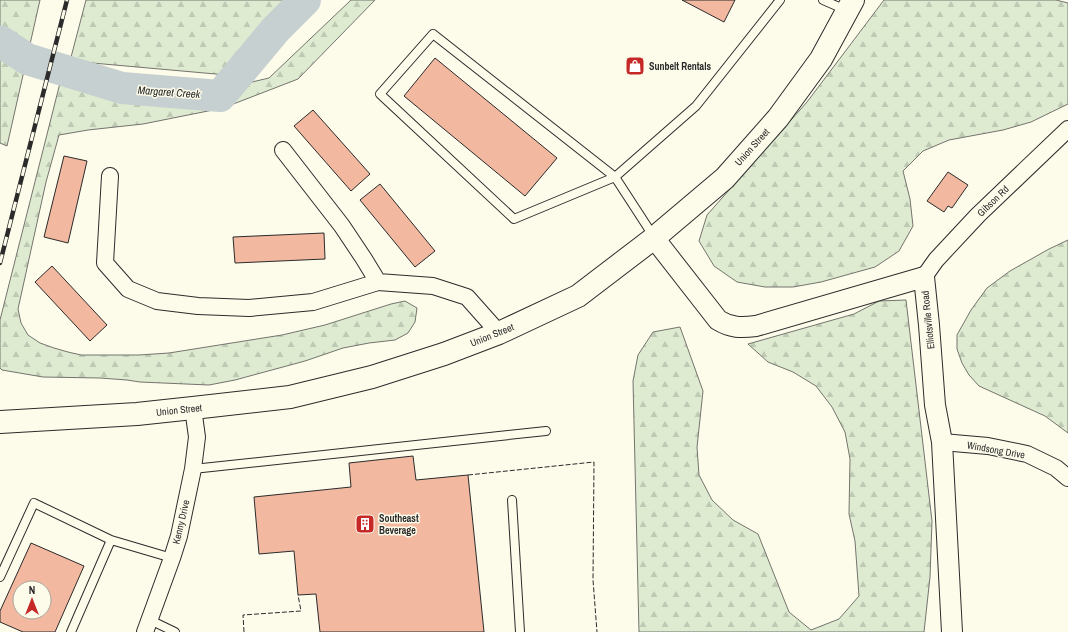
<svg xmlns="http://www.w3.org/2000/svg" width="1068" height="632" font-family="'Archivo Narrow',sans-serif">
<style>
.forest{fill:url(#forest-firs);stroke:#74746e}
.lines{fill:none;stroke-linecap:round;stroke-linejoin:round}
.river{stroke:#c7d0d0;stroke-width:32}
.building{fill:#f2b8a0;stroke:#2b2b2b;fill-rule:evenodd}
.service-casing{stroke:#2b2b2b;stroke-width:10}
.minor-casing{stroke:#2b2b2b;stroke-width:18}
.tertiary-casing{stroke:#2b2b2b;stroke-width:22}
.secondary-casing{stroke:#2b2b2b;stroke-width:24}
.service{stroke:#fdfbea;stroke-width:8}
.minor{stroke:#fdfbea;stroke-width:16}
.tertiary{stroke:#fdfbea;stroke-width:20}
.secondary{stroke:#fdfbea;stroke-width:22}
.rail-casing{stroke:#2b2b2b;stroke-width:4.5}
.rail{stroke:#fdfbea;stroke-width:3;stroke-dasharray:9;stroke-linecap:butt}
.fence{stroke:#2b2b2b;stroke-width:1;stroke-dasharray:5 2;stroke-linecap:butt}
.labels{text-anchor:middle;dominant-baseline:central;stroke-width:3;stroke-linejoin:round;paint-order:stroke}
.poi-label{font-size:10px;font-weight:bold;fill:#2b2b2b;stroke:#fdfbea;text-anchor:start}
.street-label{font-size:10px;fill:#2b2b2b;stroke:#fdfbea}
.water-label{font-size:11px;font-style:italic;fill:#2b2b2b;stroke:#fdfbea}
</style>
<defs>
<pattern id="forest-firs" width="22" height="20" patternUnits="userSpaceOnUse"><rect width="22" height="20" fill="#deebd1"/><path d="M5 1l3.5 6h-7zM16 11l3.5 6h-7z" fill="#bfcab4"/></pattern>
</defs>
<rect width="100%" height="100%" fill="#fdfbea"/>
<path class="forest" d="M0 0H40L7 146 0 143Z
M86 0H301L254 54 238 76 70 61Z
M351 0H375L298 79 223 108 143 124 88 130 59 135 46 182 18 309 21 323 28 335 40 343 54 348 68 352 81 355H139L169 353 282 335 325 325 391 304 405 301 417 308 415 322 408 333 395 340 369 343 343 348 305 361 235 380 209 385 140 382 127 380 100 378 43 377 2 370 0 368V320L60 83H141L201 94 269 78Z
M884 0H1056L1068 3V104L1031 122 1003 130 949 140 923 151 903 171 910 199 913 226 899 251 875 267 821 282 793 287H765L737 282 714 266 699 241 707 215 807 102Z
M1068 240V433L1045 416 979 386 969 375 962 363 957 349V335L971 310 987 288 1010 271 1049 249Z
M906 300 932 521 930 577 924 632H639L633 381 638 355 653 332 680 327 703 391 697 447 699 475 712 500 733 520 758 534 789 612 811 630 839 619 859 596 855 541 849 514 850 459 845 432 832 407 816 386 793 372 768 362 748 344 854 314 879 301Z"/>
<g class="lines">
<path class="river" d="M0 41 27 59 122 88 220 96 276 29 305 0"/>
</g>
<path class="building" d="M682 0H735L724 22Z
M435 58 557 158 525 196 404 96Z
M313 110 370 174 351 191 294 126Z
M64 156 87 161 68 243 44 237Z
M948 172 968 185 952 208 948 206 944 212 927 201Z
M380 184 435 251 415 267 360 200Z
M324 233 325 259 235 263 233 237Z
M52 266 107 325 90 341 35 282Z
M413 456 416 480 468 475 484 632H320L316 594 298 595 294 551 259 554 254 497 351 487 349 463Z
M31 543 84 566 55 632H23L0 622V611ZM20 588H44V612H20Z"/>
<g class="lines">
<defs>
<path id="service" d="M823 0 846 10
M433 34 615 177 514 219 380 94Z
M654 237 615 177 696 106 780 0
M193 469 546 431
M512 500 520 632
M0 577 34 503 111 540 172 558
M150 620 175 632
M71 632 111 540"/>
<path id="minor" d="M283 150 342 226 364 259 378 282
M110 176 105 263 128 289 157 301 198 306 249 308 313 302 378 282 433 286 467 297 499 333
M924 277 936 260 978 215 1068 129
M942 442 988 446 1027 454 1056 468 1068 478
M145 632 172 558 179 536 193 469 197 437 193 408"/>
<path id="tertiary" d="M654 238 718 320C731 328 741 328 756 326L924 277 929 325 935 405 942 442 952 632"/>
<path id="secondary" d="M0 422 137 414 193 408 290 397 372 377 444 354 499 333 578 296 654 238 725 178 778 118 821 59 853 0"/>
</defs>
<use href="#service" class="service-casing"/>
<use href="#minor" class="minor-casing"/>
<use href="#tertiary" class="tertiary-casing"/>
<use href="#secondary" class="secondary-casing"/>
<use href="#service" class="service"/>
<use href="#minor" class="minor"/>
<use href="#tertiary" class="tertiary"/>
<use href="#secondary" class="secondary"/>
<defs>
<path id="rail" d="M0 263 67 0"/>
</defs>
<use href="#rail" class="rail-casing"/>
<use href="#rail" class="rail"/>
<path class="fence" d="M468 475 594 462 593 580 597 632
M244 632 243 615 301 611 298 595"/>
</g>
<defs>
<symbol id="shop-square" viewBox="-11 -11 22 22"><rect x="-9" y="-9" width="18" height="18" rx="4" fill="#c62828" stroke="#fdfbea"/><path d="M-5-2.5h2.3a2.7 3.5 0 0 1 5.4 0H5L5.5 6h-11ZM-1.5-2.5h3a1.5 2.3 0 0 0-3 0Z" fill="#fff"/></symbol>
<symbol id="building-square" viewBox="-11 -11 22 22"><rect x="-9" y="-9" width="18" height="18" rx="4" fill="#c62828" stroke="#fdfbea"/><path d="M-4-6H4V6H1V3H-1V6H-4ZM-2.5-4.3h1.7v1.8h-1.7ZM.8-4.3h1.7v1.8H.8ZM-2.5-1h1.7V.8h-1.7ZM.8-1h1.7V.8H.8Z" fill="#fff"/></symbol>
</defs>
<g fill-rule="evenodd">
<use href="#shop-square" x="624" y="55" width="22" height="22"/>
<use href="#building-square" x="354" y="513" width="22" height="22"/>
</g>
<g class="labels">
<g class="poi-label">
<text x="649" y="66">Sunbelt Rentals</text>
<text x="379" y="518">Southeast<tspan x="379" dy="12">Beverage</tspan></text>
</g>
<g class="street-label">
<text transform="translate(752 147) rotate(-48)">Union Street</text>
<text transform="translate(993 201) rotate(-44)">Gibson Rd</text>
<text transform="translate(928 320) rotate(-96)">Elliotsville Road</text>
<text transform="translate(492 335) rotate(-22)">Union Street</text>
<text transform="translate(179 410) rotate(-6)">Union Street</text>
<text transform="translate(996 450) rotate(10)">Windsong Drive</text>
<text transform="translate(181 522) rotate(-77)">Kenny Drive</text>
</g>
<g class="water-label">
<text transform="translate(169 92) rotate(4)">Margaret Creek</text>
</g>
</g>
<g transform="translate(32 600)"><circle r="19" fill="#fdfbea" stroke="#a9a89e"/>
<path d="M0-3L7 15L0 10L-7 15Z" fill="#c62828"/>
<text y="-6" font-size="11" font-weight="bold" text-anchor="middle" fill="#2b2b2b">N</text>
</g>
</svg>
